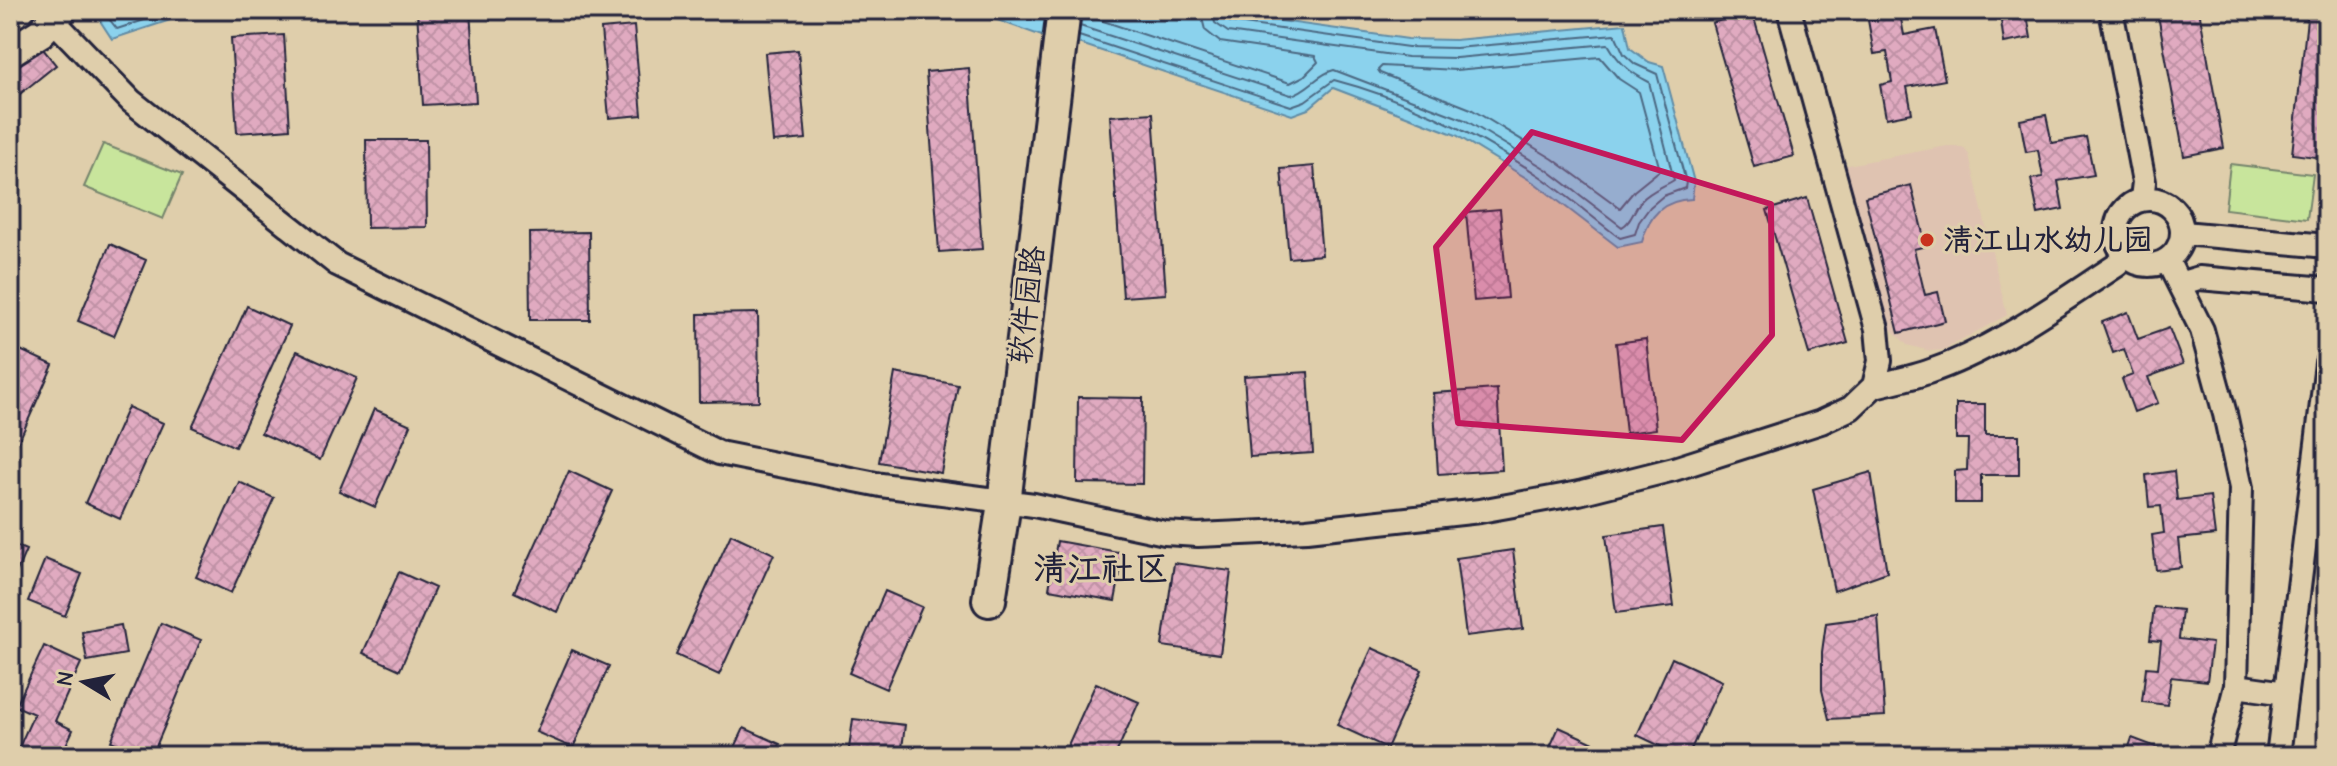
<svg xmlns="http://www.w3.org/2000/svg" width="2337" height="766" font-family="'Comic Neue','LXGW WenKai TC',sans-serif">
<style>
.built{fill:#dfc3b1}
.garden{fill:#c8e59c;stroke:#75846c;stroke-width:2}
.water{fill:#8bd2ed;stroke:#618ca6;stroke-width:2}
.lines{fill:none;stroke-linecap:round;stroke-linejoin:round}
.shore{stroke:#4c6882;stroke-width:2}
.building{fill:url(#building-cross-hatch);stroke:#22223b;stroke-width:2}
.minor-casing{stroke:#22223b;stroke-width:28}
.tertiary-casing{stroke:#22223b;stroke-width:34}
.secondary-casing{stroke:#22223b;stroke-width:38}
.minor{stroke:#dfceab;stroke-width:22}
.tertiary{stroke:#dfceab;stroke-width:28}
.secondary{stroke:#dfceab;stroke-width:32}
.marked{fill:#c2185b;fill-opacity:0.2;stroke:#c2185b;stroke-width:6;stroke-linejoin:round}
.poi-dot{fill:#c8321e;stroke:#dfceab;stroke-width:3}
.labels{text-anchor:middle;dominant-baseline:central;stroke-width:6;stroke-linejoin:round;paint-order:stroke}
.poi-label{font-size:30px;font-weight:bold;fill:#22223b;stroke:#dfceab;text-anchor:start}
.street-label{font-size:30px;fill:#22223b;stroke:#dfceab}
.quarter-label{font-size:34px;font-weight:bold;fill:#22223b;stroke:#dfceab}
</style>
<defs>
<pattern id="building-cross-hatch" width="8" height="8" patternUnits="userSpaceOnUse" patternTransform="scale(2)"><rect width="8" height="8" fill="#e0aac0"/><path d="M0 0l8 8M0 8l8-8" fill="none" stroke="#c092a6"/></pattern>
</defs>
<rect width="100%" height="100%" fill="#dfceab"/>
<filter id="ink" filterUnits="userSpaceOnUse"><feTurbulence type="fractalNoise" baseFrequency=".0125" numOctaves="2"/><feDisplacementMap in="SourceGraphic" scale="16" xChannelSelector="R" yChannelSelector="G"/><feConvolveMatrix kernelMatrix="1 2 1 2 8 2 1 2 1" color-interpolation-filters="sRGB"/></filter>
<g filter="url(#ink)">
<path class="built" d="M1947 146 1964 148 1969 155 2007 315 1943 350 1930 351 1907 345 1889 327 1843 166Z"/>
<path class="garden" d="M103 144 182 175 163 219 84 187Z
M2230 164 2313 174 2307 219 2225 209Z"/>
<path class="water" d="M93 10H201L112 39Z
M935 10H1203L1408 39 1455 40 1625 24 1630 48 1649 62 1663 66 1694 182 1692 199C1663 200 1649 215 1642 242L1618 247 1536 184 1456 135 1333 88 1308 109 1292 115 1081 44 1053 40 989 17Z"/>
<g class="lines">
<path class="shore" d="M102 10 117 29 175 10
M1082 14 1290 83 1304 76 1318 62 1315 56 1220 42 1205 30 1200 10
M1080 26 1291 95C1308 91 1317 74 1334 70L1465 120 1546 169 1622 227C1631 223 1634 209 1641 201 1651 190 1663 187 1674 180L1649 82C1629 72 1619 63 1608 44L1456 58 1407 57 1228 32 1215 23 1212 10
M1079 36 1291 106 1305 101 1334 80C1407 99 1478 135 1541 177 1568 196 1593 218 1620 238L1635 234 1639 222 1650 207 1663 196 1685 188 1686 182 1657 74 1635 64 1624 54 1615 34 1456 48 1408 47 1230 22 1223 18 1222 10
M1600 57 1619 79 1639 92 1660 170 1634 191 1620 208 1553 159 1471 109 1380 73 1378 70 1382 66 1456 70Z"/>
</g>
<path class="building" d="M470 10 476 102 423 105 417 11Z
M2008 10H2056L2027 15 2031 38 2004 43 2001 21 2010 19Z
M2157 10H2199L2224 148 2184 156Z
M2308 10H2327V126L2323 158 2292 154Z
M1752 11 1794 156 1754 167 1712 23Z
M1900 14 1904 35 1935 29 1945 80 1907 87 1912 113 1886 118 1880 85 1892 82 1887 52 1874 54 1868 20Z
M634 26 642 115 609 118 601 29Z
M284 35 290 129 237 133 231 38Z
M35 39 56 65 10 102V59Z
M798 50 806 139 773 142 765 53Z
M969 68 982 249 939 252 926 72Z
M1153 113 1166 294 1123 297 1110 116Z
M2046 115 2052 143 2086 137 2094 175 2058 181 2063 209 2038 214 2031 179 2043 177 2038 150 2026 152 2020 120Z
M366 140H426L427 227 367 228Z
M1314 166 1322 255 1289 258 1281 169Z
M1911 185 1926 246 1914 249 1925 295 1938 292 1945 321 1899 333 1865 197Z
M1807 198 1848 343 1809 354 1767 210Z
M1500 209 1508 298 1474 301 1466 212Z
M589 232 590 320H530L529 233Z
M110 244 146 260 114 336 78 321Z
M247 306 290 326 235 447 192 427Z
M2128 312 2138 339 2169 328 2183 364 2148 377 2158 403 2134 412 2122 379 2133 375 2124 349 2113 353 2102 322Z
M758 313 759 401 699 402 698 314Z
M1646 339 1656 429 1626 433 1616 343Z
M18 349 53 365 10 461V368Z
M297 351 357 378 320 460 261 433Z
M1308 372 1313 453 1250 457 1244 376Z
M895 373 958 385 941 473 879 462Z
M1497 389 1502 470 1438 474 1433 393Z
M1078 397 1143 398 1142 484 1077 483Z
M1956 404H1985V435H2019V475H1981V503H1955V471L1967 470 1968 439H1956Z
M128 407 163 423 120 519 85 503Z
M374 409 411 425 375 507 339 491Z
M569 471 612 491 557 612 514 592Z
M2174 471 2177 500 2210 496 2215 535 2178 539 2181 567 2156 570 2152 535 2164 533 2161 506 2149 507 2146 475Z
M1871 472 1887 572 1834 591 1813 489Z
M239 482 274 498 231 593 196 577Z
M1663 527 1674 606 1616 613 1606 535Z
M731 534 774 554 719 675 676 655Z
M1057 541 1124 553 1115 601 1049 589Z
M10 543 26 550 10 587Z
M1513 550 1523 629 1466 636 1456 558Z
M45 559 82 574 65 616 28 601Z
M1174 563 1231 571 1220 654 1162 646Z
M399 572 435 588 400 670 363 653Z
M885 591 922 607 886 689 849 673Z
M2154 607 2182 610 2179 639 2212 643 2207 681 2171 677 2167 705 2142 702 2146 667 2158 668 2161 641 2150 640Z
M1878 616 1885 716 1829 719 1822 690V652L1826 623Z
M161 623 201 640 152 756H147L111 741Z
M121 625 126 654 87 661 82 632Z
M44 646 81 663 55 721 73 730 61 756H15L34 714 16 706Z
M1372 648 1422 670 1387 748 1337 725Z
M572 650 609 666 573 748 536 732Z
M1672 658 1722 681 1688 756H1681L1637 735Z
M1096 683 1139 702 1115 756H1063Z
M853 719 905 725 901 756H848Z
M1559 727 1609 750 1606 756H1546Z
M744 728 780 744 775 756H731Z
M2132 738 2159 748 2156 756H2126Z"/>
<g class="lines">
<defs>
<path id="minor" d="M2111 10 2144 182 2142 199
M53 20 131 101 337 264 719 453 881 485 1034 505 1165 533 1198 535 1307 530 1480 511 1579 493 1674 469 1821 422 1851 408 1874 386 1880 361 1877 329 1789 10
M2116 232a33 33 0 1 1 66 0a33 33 0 1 1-66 0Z
M2183 233 2327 246
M2167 260 2202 330 2225 414 2241 488 2236 686 2218 756
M2179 284 2199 278 2327 289
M1874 386C1891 382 1910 378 1928 372 1996 349 2057 304 2117 265L2126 256
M2236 686 2286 693
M2278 756 2327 363"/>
<path id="tertiary" d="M10 52 40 33 62 10"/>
<path id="secondary" d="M989 600 1004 503 1064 10"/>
</defs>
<use href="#minor" class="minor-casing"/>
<use href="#tertiary" class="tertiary-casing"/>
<use href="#secondary" class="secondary-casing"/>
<use href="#minor" class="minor"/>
<use href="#tertiary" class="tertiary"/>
<use href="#secondary" class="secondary"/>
</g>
</g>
<path class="marked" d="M1532 132 1771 204 1772 335 1682 440 1458 423 1436 247Z"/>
<circle class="poi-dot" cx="1927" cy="240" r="8"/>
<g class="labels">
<g class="poi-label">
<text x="1943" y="240">清江山水幼儿园</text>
</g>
<g class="street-label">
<text transform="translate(1027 305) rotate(-83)">软件园路</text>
</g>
<g class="quarter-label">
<text x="1101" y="569">清江社区</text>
</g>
</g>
<rect width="2337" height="766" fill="none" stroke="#dfceab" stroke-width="40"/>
<rect x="20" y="20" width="2297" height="726" fill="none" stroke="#22223b" stroke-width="3" filter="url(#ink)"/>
<g transform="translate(84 682) rotate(280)" stroke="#dfceab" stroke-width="6" paint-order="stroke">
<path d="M0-6L14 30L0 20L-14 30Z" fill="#22223b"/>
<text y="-12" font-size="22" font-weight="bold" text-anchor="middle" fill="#22223b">N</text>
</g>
</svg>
